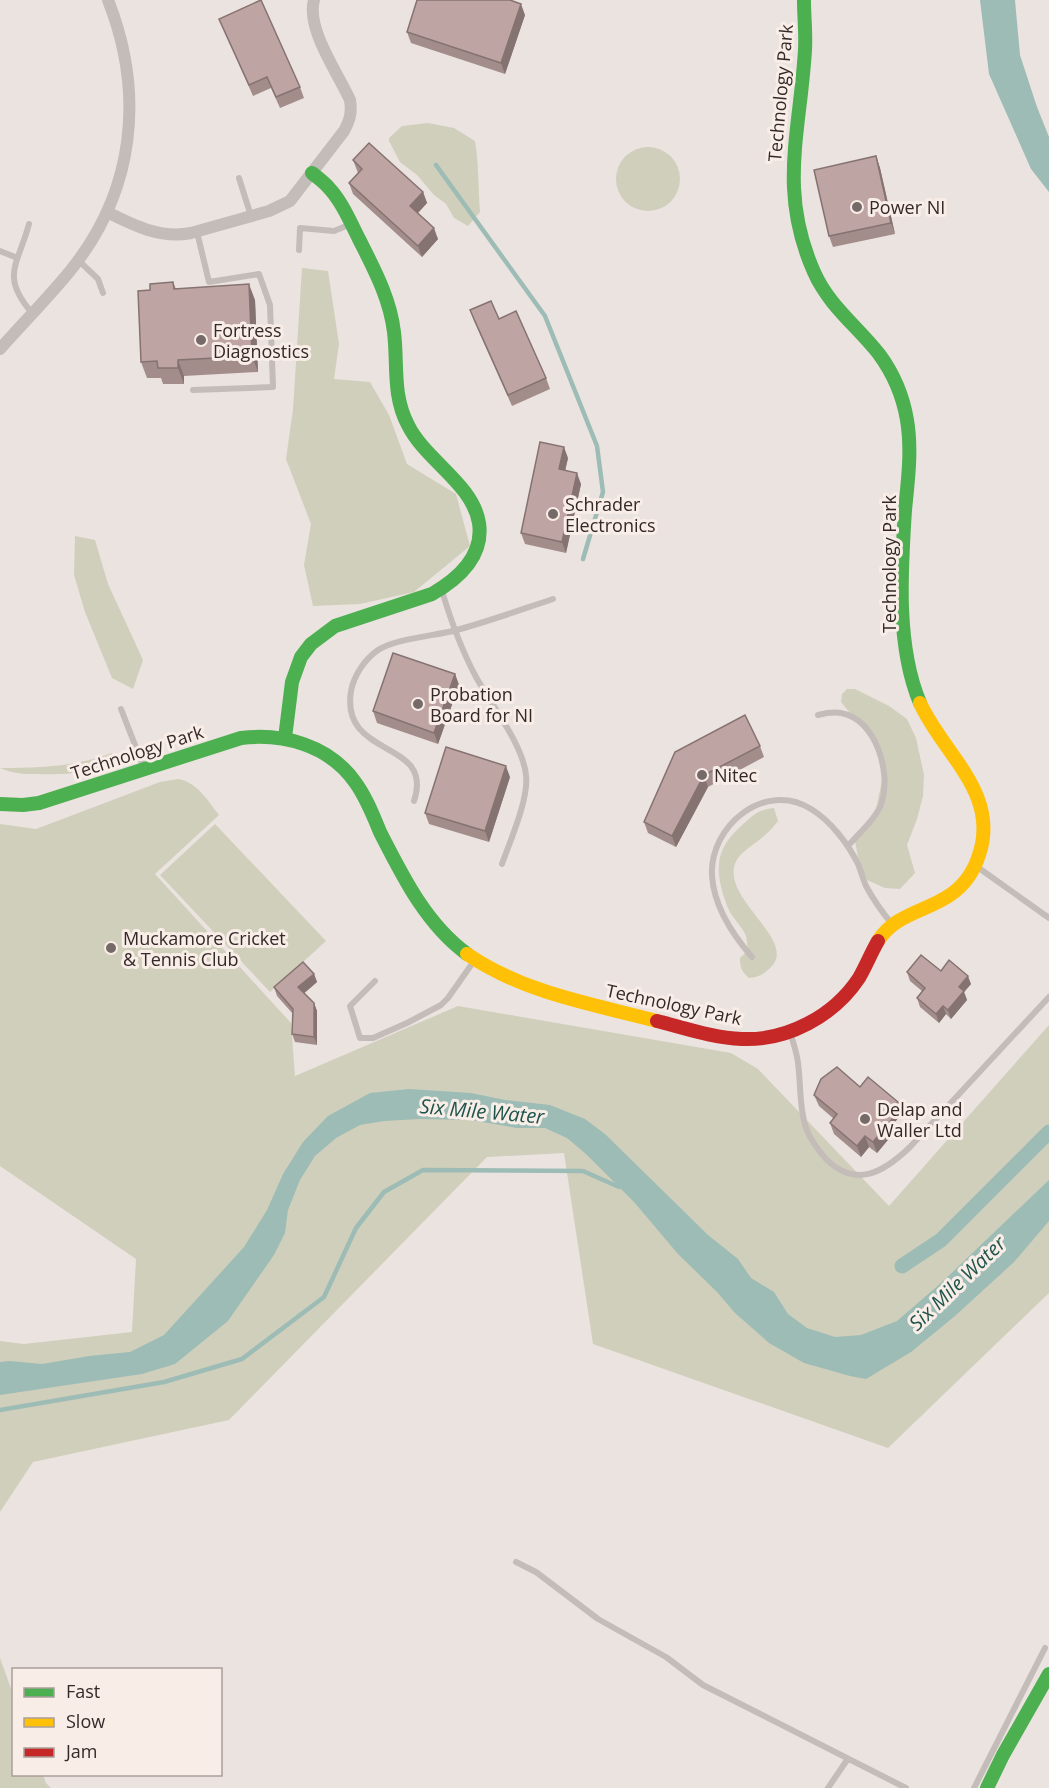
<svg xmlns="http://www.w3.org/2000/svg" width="1049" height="1788" font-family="'Open Sans',sans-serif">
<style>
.green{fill:#d0cfbb}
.water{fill:#9dbcb6}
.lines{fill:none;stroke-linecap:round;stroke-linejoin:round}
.stream{stroke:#9dbcb6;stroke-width:4.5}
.canal{stroke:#9dbcb6;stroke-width:15}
.lane{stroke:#c4bcb9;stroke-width:6}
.street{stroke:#c4bcb9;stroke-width:12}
.fast{stroke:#4caf50;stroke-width:14}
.slow{stroke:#ffc107;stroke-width:14}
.jam{stroke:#c62828;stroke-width:14}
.wall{fill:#a38d8b}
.shaded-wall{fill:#857371}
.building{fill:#bea4a2;stroke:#857371;stroke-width:1.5}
.poi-dot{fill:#756a68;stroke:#f8ede7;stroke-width:2}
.labels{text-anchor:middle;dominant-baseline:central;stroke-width:6;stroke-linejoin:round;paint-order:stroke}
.street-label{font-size:18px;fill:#352928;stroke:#f8ede7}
.poi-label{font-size:18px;fill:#352928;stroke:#f8ede7;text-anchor:start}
.water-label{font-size:20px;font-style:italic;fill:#1f544c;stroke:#f8ede7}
</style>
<rect width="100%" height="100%" fill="#ebe3e0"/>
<path class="green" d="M428 123 454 128 475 141C479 165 478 188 480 212L468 226 454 218 446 204 434 195 417 175 400 162 389 141V138L402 126Z
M616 179a32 32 0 1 1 64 0a32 32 0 1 1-64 0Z
M302 268 328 271 339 344 334 379 370 382 389 415 407 464 456 494 470 546 414 592 360 604 313 606 304 565 311 524 286 459 293 409Z
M75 536 95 540 108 584 143 660 133 689 112 678 85 612 74 575Z
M847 689H855L889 706 907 719 916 738 924 775 923 796 917 819 907 845 915 873 900 889 885 888 867 880 859 863 855 841 876 809 883 776 876 745 841 702 842 694Z
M112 753 116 763C86 773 68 775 37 774 22 774 15 774 0 768 39 768 74 767 112 753Z
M178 779C197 782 208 801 219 815L155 874 291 1023 295 1076 458 1006 731 1053 758 1069 889 1206 1049 1025V1293L888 1448 593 1344 564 1153 487 1157 229 1420 33 1462 0 1512V1341L24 1344 132 1332 136 1259 0 1166V824L36 829 160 782Z
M774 808 778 821C774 826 770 831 765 835 755 845 736 853 734 868 728 904 800 943 769 969 762 975 758 977 749 978 742 972 740 968 740 958L748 950C747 945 747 940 746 936 742 926 732 918 728 908 716 877 712 852 739 828 752 816 756 810 774 808Z
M215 824 326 941 270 992 160 875Z
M0 1658 13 1694 14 1774 43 1775 46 1783 51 1788H0Z"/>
<path class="water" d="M980 0H1015L1020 55 1037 107 1049 137V192L1031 169 989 74Z
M409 1089 471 1093 505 1100 550 1105 585 1119 605 1134 708 1235 738 1259 751 1278 774 1292 788 1314 807 1328 835 1337 861 1335 897 1321 941 1283 1049 1180V1221L1014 1262 955 1316 911 1352 866 1379 850 1376 804 1363 769 1343 735 1313 717 1292 678 1254 634 1202 586 1154 567 1138 545 1128H517L471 1120 420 1119 384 1121 360 1125 336 1138 315 1156 300 1180 288 1210 285 1233 274 1255 228 1321 175 1364 142 1374 0 1395V1362L10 1361 42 1364 89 1356 130 1352 164 1335 244 1247 267 1210 283 1174 303 1142 328 1116 370 1093Z"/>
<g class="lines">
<path class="stream" d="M436 165 545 316 597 446 603 492 583 559
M0 1410 164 1382 242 1359 324 1297 356 1228 384 1192 423 1170 583 1171 619 1187"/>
<path class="canal" d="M902 1266 941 1240 1049 1132"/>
<path class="lane" d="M239 178 251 216
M29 224C18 265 0 276 32 313
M299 250 300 228 334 231 351 224
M0 251 15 257
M78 260 98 279 103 293
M193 390 273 387 270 305 259 274 209 282 197 232
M442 591C451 621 461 649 476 677 491 704 523 745 526 775 529 799 510 841 502 864
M121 709 144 768
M818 715C826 713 834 712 841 713 876 719 891 772 882 802 877 818 859 833 848 846
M414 801C435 738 340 760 351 691 354 675 365 659 378 650 395 639 432 636 453 631 487 622 520 610 553 599
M976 866 1049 918
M752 957C732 934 714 906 712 876 709 826 765 780 811 809 831 821 848 844 858 864 861 871 863 879 866 886 873 899 882 912 892 924
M375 981 350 1006 360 1038H373L407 1023 441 1005 448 998 474 961
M790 1032C793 1042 797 1053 798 1063 801 1084 799 1108 806 1128 810 1139 818 1150 826 1159 856 1189 884 1172 910 1147L1049 997
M516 1562 536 1572 598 1619 666 1657 703 1685 906 1788
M828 1788 847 1760
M974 1788 1045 1648"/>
<path class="street" d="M107 212C133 225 160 239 191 233L269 211 290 201 344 131C350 120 352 112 350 100 338 73 306 29 314 0
M0 349C23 323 48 298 70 271 135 191 145 94 108 0"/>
<path class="fast" d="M804 0C804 17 806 33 805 50 800 133 778 191 814 272 829 306 857 326 879 354 893 373 903 396 907 420 912 450 908 480 905 510 901 571 896 646 920 703
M285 738 292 682 301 657 311 644 335 626 432 594C458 579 484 556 479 523 473 484 425 460 408 425 392 395 398 364 394 332 390 298 374 269 359 239 350 221 342 202 329 188 324 182 318 178 312 173
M0 804 23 805 39 803 241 738C283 733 329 745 355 782 366 797 373 815 380 832 403 877 426 924 467 954
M987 1788 1003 1755 1049 1674"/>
<path class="slow" d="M878 941C895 914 925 912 950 895 965 885 974 871 979 855 1000 793 943 754 920 703
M467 954C524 993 592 1004 657 1021"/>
<path class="jam" d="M657 1021C685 1028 713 1038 742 1039 787 1041 834 1016 859 978 866 966 871 953 878 941"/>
</g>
<path class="wall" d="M525 15 505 74 411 43 407 32Z
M219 19 300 87 304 98 280 108 271 88 253 96Z
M876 156 880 168 895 234 833 247 829 236Z
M353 160 423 192 427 203 418 213 438 239 422 257 353 194 349 183 358 173Z
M173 282 176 289 255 300 258 372 184 376V384H163L161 378H147L141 362 150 290Z
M470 310 499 319 546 378 550 389 512 406 474 321Z
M568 458 565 471 581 484 566 553 525 544 521 533Z
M455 674 459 685 438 744 377 723 373 711Z
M760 746 764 757 708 787 676 847 648 833 644 822 675 752Z
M510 777 489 842 429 824 425 813Z
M941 971 971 984 964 992 967 1000 951 1019 946 1014 939 1023 920 1007 917 998 922 991 910 981 907 972Z
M314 974 317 982 304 993 314 1003 317 1011V1045L295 1042 292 1034 293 1014 277 996 274 987Z
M860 1087 898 1102 902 1113 895 1122 897 1129 877 1153 869 1147 861 1157 834 1134 830 1123 834 1119 819 1106 814 1095Z"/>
<path class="shaded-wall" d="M521 4 525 15 505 74 501 63Z
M876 156 880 168 895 234 891 223Z
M423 192 427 203 414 217 410 206Z
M434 228 438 239 422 257 418 246Z
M249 284 255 300 258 372 252 356Z
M178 360 184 376V384L178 368Z
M564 447 568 458 563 480 559 469Z
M577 473 581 484 566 553 562 542Z
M455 674 459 685 438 744 434 733Z
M506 766 510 777 489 842 485 831Z
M704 775 708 787 676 847 672 836Z
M314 974 317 982 301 996 298 987Z
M968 976 971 984 964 992 967 1000 951 1019 948 1010 959 987Z
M314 1003 317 1011V1045L314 1037Z
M943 1006 946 1014 939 1023 936 1014Z
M898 1102 902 1113 895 1122 897 1129 877 1153 873 1142 888 1114Z
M865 1136 869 1147 861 1157 857 1146Z"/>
<path class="building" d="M261 0 300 87 276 97 267 77 249 85 219 19Z
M417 0H510L521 4 501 63 407 32Z
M369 143 423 192 410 206 434 228 418 246 349 183 362 169 353 160Z
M876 156 891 223 829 236 814 170Z
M173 282 174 289 249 284 252 356 178 360V368H158L157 361 141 362 138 291 150 290V284Z
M491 301 499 319 516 311 546 378 508 395 470 310Z
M540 442 564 447 559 469 577 473 562 542 521 533Z
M393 653 455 674 434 733 373 711Z
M745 715 760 746 704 775 672 836 644 822 675 752Z
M446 747 506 766 485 831 425 813Z
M921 955 941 971 949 960 968 976 959 987 964 991 948 1010 943 1006 936 1014 917 998 925 988 907 972Z
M303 962 314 974 298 987 314 1003V1037L292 1034 293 1009 274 987Z
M837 1067 860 1087 868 1077 898 1102 888 1114 893 1118 873 1142 865 1136 857 1146 830 1123 837 1114 814 1095 821 1079Z"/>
<g class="poi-dot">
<circle cx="857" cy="207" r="6"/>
<circle cx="201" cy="340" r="6"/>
<circle cx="553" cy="514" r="6"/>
<circle cx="418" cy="704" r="6"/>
<circle cx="702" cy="775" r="6"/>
<circle cx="111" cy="948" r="6"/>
<circle cx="865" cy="1119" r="6"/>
</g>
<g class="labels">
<g class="street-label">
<text transform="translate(780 93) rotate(-85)">Technology Park</text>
<text transform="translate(889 564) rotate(-90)">Technology Park</text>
<text transform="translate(137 752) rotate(-18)">Technology Park</text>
<text transform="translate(674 1004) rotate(12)">Technology Park</text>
</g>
<g class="poi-label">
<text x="869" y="207">Power NI</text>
<text x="213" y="330">Fortress<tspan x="213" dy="21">Diagnostics</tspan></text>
<text x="565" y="504">Schrader<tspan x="565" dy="21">Electronics</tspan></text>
<text x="430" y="694">Probation<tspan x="430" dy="21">Board for NI</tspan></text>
<text x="714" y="775">Nitec</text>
<text x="123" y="938">Muckamore Cricket<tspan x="123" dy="21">&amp; Tennis Club</tspan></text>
<text x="877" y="1109">Delap and<tspan x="877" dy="21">Waller Ltd</tspan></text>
</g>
<g class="water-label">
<text transform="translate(482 1111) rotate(5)">Six Mile Water</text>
<text transform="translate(957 1283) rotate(-44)">Six Mile Water</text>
</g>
</g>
<rect x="12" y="1668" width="210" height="108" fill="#f8ede7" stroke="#aa9f9b" stroke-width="1.5"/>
<rect x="24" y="1688" width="30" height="9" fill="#4caf50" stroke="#aa9f9b" stroke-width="1.5"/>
<text x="66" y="1698" font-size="18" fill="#352928">Fast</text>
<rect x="24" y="1718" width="30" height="9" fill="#ffc107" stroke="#aa9f9b" stroke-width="1.5"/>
<text x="66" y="1728" font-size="18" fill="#352928">Slow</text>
<rect x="24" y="1748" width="30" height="9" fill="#c62828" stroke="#aa9f9b" stroke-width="1.5"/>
<text x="66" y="1758" font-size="18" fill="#352928">Jam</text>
</svg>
